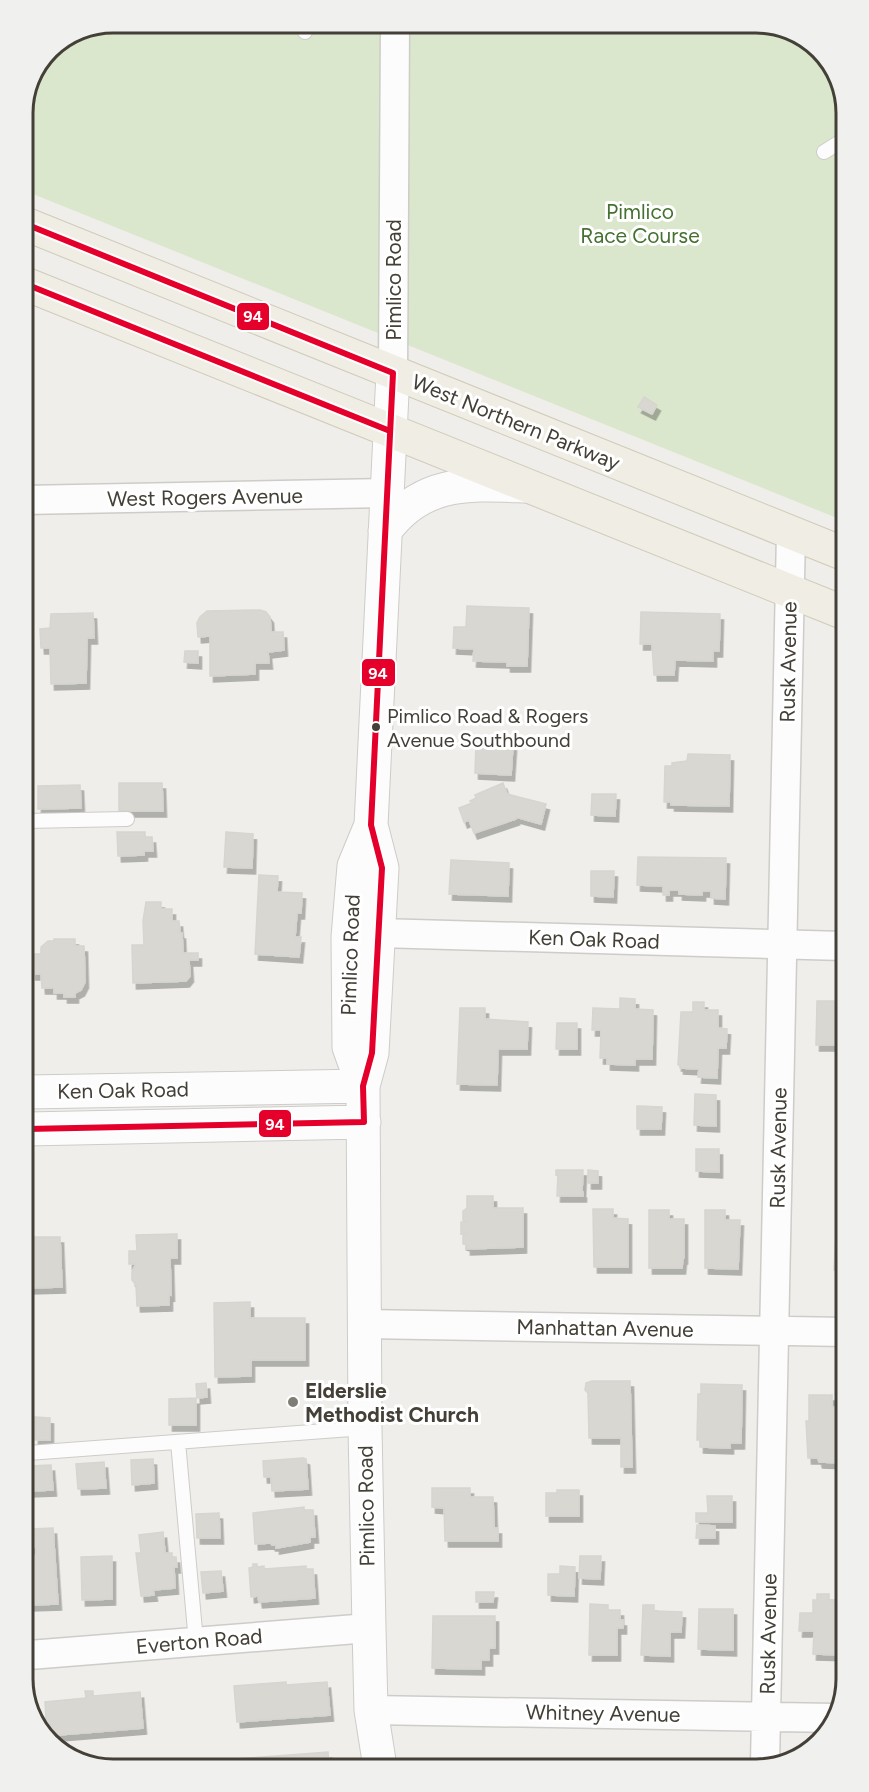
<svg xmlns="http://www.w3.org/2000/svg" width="869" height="1792" font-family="Figtree,sans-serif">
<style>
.green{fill:#dbe7cc}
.building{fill:#d9d7d2;stroke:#d7d5d0;stroke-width:1.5;filter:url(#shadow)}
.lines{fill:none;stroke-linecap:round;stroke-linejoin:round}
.service-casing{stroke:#cdccc8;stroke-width:16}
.minor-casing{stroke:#cdccc8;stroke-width:31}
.tertiary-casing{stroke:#cdccc8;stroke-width:35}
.primary-casing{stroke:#d0cab9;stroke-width:35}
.service{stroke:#fdfcfc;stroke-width:14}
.minor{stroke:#fdfcfc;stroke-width:28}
.tertiary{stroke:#fdfcfc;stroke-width:33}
.primary{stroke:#f0ede4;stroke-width:33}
.bus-1-casing{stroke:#fff;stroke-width:10}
.bus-1{stroke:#e4002b;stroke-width:6}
.bus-dot{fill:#444037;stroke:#fff;stroke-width:2}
.poi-dot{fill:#807d76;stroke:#fff;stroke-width:2}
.labels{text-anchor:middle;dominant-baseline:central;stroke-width:6;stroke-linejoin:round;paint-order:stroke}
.bus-label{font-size:20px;fill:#444037;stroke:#fff;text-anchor:start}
.park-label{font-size:21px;fill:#447030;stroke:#fff}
.street-label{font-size:21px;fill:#444037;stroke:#fff}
.poi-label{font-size:21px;font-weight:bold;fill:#444037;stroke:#fff;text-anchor:start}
.rim{fill:none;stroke:#444037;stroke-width:3}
.line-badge{stroke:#fff;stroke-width:2}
.badge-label{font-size:16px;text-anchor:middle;font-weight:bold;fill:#fff}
</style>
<defs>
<filter id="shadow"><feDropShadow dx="3.5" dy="6" stdDeviation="0" flood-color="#0004"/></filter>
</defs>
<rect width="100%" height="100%" fill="#efeeea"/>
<path class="green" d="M113 23H762L811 41 840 79 842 520 23 190V108L49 49Z"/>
<path class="building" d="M644 397 657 405 652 414 638 407Z
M467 606 529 608 527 666H507V662L473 661 474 649 453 648 454 627H466Z
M260 610 266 612 270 617 271 632H283L284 650 268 652 269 663H255V674L210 676V636L198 637 197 623 200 617 207 611Z
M641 612 720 614 719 651H713V661L675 660 674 675H654L652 644H640Z
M93 613 94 638H87L86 683 51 684 50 648H41L40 629 50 628 51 614Z
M185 651H198V663L184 662Z
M476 743 513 745 511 775 475 773Z
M688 754 730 755 729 806 671 805V802H664L665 766H672V763L687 761Z
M119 783H162L163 811H119Z
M503 783 507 794 546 804 541 824 516 817V819L474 833 469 820 464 822 459 808 472 803 470 801 476 798 475 795Z
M80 785 81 808 38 809V786Z
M592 794H616L615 816 591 815Z
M117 832H145V837H152L153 851H144V855L118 856Z
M226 832 253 834 252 868 224 867Z
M842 846H843V891H841Z
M638 857 726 858 725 899 711 898V891H702V895L679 894V890H669V895H663V886L637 885Z
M451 860 509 863 508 896 449 894Z
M591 871H614L613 897 591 896Z
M259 875 278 876 277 892 302 893 301 913H297L295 937H301L299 957 255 954Z
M146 902H161V909H172V921H179L180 933H182L183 953H198V960H189L190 976 186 981 133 983 132 945H144L143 921Z
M54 939H75V946H84L85 982 81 990 75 993V997H64V993H54V988H42L41 974H32V954H41V947L48 941H54Z
M620 998 635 999V1009L653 1010 652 1059H635V1065L607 1064V1058H600L601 1030H592L593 1008 620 1009Z
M817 1001H844V1045H816Z
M693 1002H704V1010H718V1028L727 1029 726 1048H718L717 1078 698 1077 699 1069 680 1068V1065H678L681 1012H693Z
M460 1008H485V1019L528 1022 527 1049H498L497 1085 457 1084Z
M557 1023H577V1049H556Z
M695 1094 716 1095V1126L694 1125Z
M637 1106 662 1107 661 1129H637Z
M696 1149H719V1172L696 1171Z
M556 1170H583L582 1192H583V1196H557L558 1174 556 1175Z
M588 1170 598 1171V1183H588Z
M467 1196H493V1208H523V1247L467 1249V1245L463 1244V1236L467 1233 461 1234V1222H467L463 1220V1211L467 1208Z
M843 1207 845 1271 834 1270 836 1233H838L839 1220H843Z
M593 1209H613V1218L628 1219V1267H594Z
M649 1210H669V1219H684V1258H683L682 1268H649Z
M705 1210H725V1220H740L738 1269 705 1268Z
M177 1234V1258H170L171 1295 169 1294V1305L137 1306 136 1285 132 1280V1272L136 1264H129V1251H137L136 1235Z
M27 1237H60L62 1287 28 1288Z
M250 1302V1318H305V1360H251V1376L215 1377 214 1303Z
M592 1381H630L632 1467H621V1438H589L588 1393 585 1390 586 1383Z
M206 1383 207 1397 197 1398 196 1384Z
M701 1384 742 1385 741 1443H730V1448L700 1447V1440H697L698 1394H701Z
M809 1395H832V1407H845L846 1463 819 1462 818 1458H808L806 1421H809Z
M196 1398V1425H169V1399Z
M35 1417 50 1418V1440H35Z
M303 1458 306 1459 308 1489 272 1491 271 1477H264L263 1461Z
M153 1459 154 1483 132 1485 131 1460Z
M104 1462 106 1488 78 1489 76 1464Z
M51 1465 53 1490 28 1491V1466Z
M432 1488H470V1497H493L494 1528H498V1541H445L444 1508 432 1507Z
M557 1490H579V1516H546V1493H557Z
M707 1496H732V1522H696V1513H708Z
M304 1507V1510H313L315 1537H310V1542L276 1548V1545H272L271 1543 255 1544 253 1513Z
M219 1513 220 1538H197L196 1514Z
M697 1525 715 1526V1538H696Z
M53 1528 58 1604 29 1605V1556H36V1547L31 1548 30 1529Z
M163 1532 165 1553H172V1557H176L177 1567H174L175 1588 153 1590 154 1595 141 1596 136 1553H141L139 1535Z
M112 1556V1599L82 1600 81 1557Z
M580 1556H601L600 1579 579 1578Z
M253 1564H257V1567L264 1566V1569L306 1566V1569H313L315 1598 259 1602 258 1596 251 1597 249 1568 253 1567Z
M560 1566 575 1567 574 1596 548 1595V1574H560Z
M221 1571 223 1591 203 1593 201 1572Z
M476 1592H494L493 1602H476Z
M817 1594H829V1600H846V1655L813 1654 814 1631H799L800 1613H813V1600H817Z
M590 1604 608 1605V1610H620V1620H623V1628H617V1655H589Z
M643 1605H654V1611L682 1612 681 1632H670V1656L641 1655Z
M699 1609H733V1650L698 1649Z
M433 1616H495V1648H489V1660H481V1669L432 1668Z
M286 1682V1685L327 1682 330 1715 237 1722 234 1686Z
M85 1691H93V1696L140 1692 143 1728 47 1736 45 1702 86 1698Z
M328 1752 329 1767 236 1768 235 1759Z
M142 1766V1769L105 1768Z"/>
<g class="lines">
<defs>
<path id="service" d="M305 32V23
M824 152 840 142
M26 821 127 819
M178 1442 196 1642
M28 1453 365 1428"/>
<path id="minor" d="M393 373 395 23
M24 500 387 493
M361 943 379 933 843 946
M364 1324 845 1332
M29 1655 369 1628
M371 1710 835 1718
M765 1763 791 533"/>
<path id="tertiary" d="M385 531C422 480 469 484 526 486
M363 1086 349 1047 348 937 354 866 371 825
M27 1092 363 1086
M27 1129 364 1122
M380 1767 371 1710 369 1628 365 1428 363 1086 372 1053 382 868 371 825 393 373"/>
<path id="primary" d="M23 223 842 553
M23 283 842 612"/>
</defs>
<use href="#service" class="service-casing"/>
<use href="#minor" class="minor-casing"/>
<use href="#tertiary" class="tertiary-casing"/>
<use href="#primary" class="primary-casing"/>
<use href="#service" class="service"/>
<use href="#minor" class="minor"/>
<use href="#tertiary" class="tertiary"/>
<use href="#primary" class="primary"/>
<defs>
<path id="bus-1" d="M23 223 393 373 371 825 382 868 372 1053 363 1086 364 1122 27 1129
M23 283 390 431"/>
</defs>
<use href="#bus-1" class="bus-1-casing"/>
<use href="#bus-1" class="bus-1"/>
</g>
<circle class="bus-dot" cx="376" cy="727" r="5"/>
<circle class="poi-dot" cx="293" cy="1402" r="6"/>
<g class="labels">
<g class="bus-label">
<text x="387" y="716">Pimlico Road &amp; Rogers<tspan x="387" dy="24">Avenue Southbound</tspan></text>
</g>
<g class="park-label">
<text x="640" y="211">Pimlico<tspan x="640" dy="24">Race Course</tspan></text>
</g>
<g class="street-label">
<text transform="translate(393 280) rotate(-90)">Pimlico Road</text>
<text transform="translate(516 422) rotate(22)">West Northern Parkway</text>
<text transform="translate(205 497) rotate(-1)">West Rogers Avenue</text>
<text transform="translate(788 662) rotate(-89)">Rusk Avenue</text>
<text transform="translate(594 939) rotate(2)">Ken Oak Road</text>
<text transform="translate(350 955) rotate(-88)">Pimlico Road</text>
<text transform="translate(123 1090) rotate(-1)">Ken Oak Road</text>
<text transform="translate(778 1148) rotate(-89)">Rusk Avenue</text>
<text transform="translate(605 1328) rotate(1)">Manhattan Avenue</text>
<text transform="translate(366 1506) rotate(-91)">Pimlico Road</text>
<text transform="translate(768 1634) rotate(-89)">Rusk Avenue</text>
<text transform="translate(199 1641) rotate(-5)">Everton Road</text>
<text transform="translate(603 1713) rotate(1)">Whitney Avenue</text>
</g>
<g class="poi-label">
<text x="305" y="1390">Elderslie<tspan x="305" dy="24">Methodist Church</tspan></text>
</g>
</g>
<path d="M0 0H869V1792H0ZM113 33H756A80 80 0 0 1 836 113V1679A80 80 0 0 1 756 1759H113A80 80 0 0 1 33 1679V113A80 80 0 0 1 113 33Z" fill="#f0f0ef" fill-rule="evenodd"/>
<path class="rim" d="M113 33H756A80 80 0 0 1 836 113V1679A80 80 0 0 1 756 1759H113A80 80 0 0 1 33 1679V113A80 80 0 0 1 113 33Z"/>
<g class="line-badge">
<rect x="236" y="302" width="34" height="29" rx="6" fill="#e4002b"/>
<rect x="361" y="658" width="35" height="29" rx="6" fill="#e4002b"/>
<rect x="258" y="1109" width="34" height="29" rx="6" fill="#e4002b"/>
</g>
<g class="badge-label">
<text x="253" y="322">94</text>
<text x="378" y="679">94</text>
<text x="275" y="1130">94</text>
</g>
</svg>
